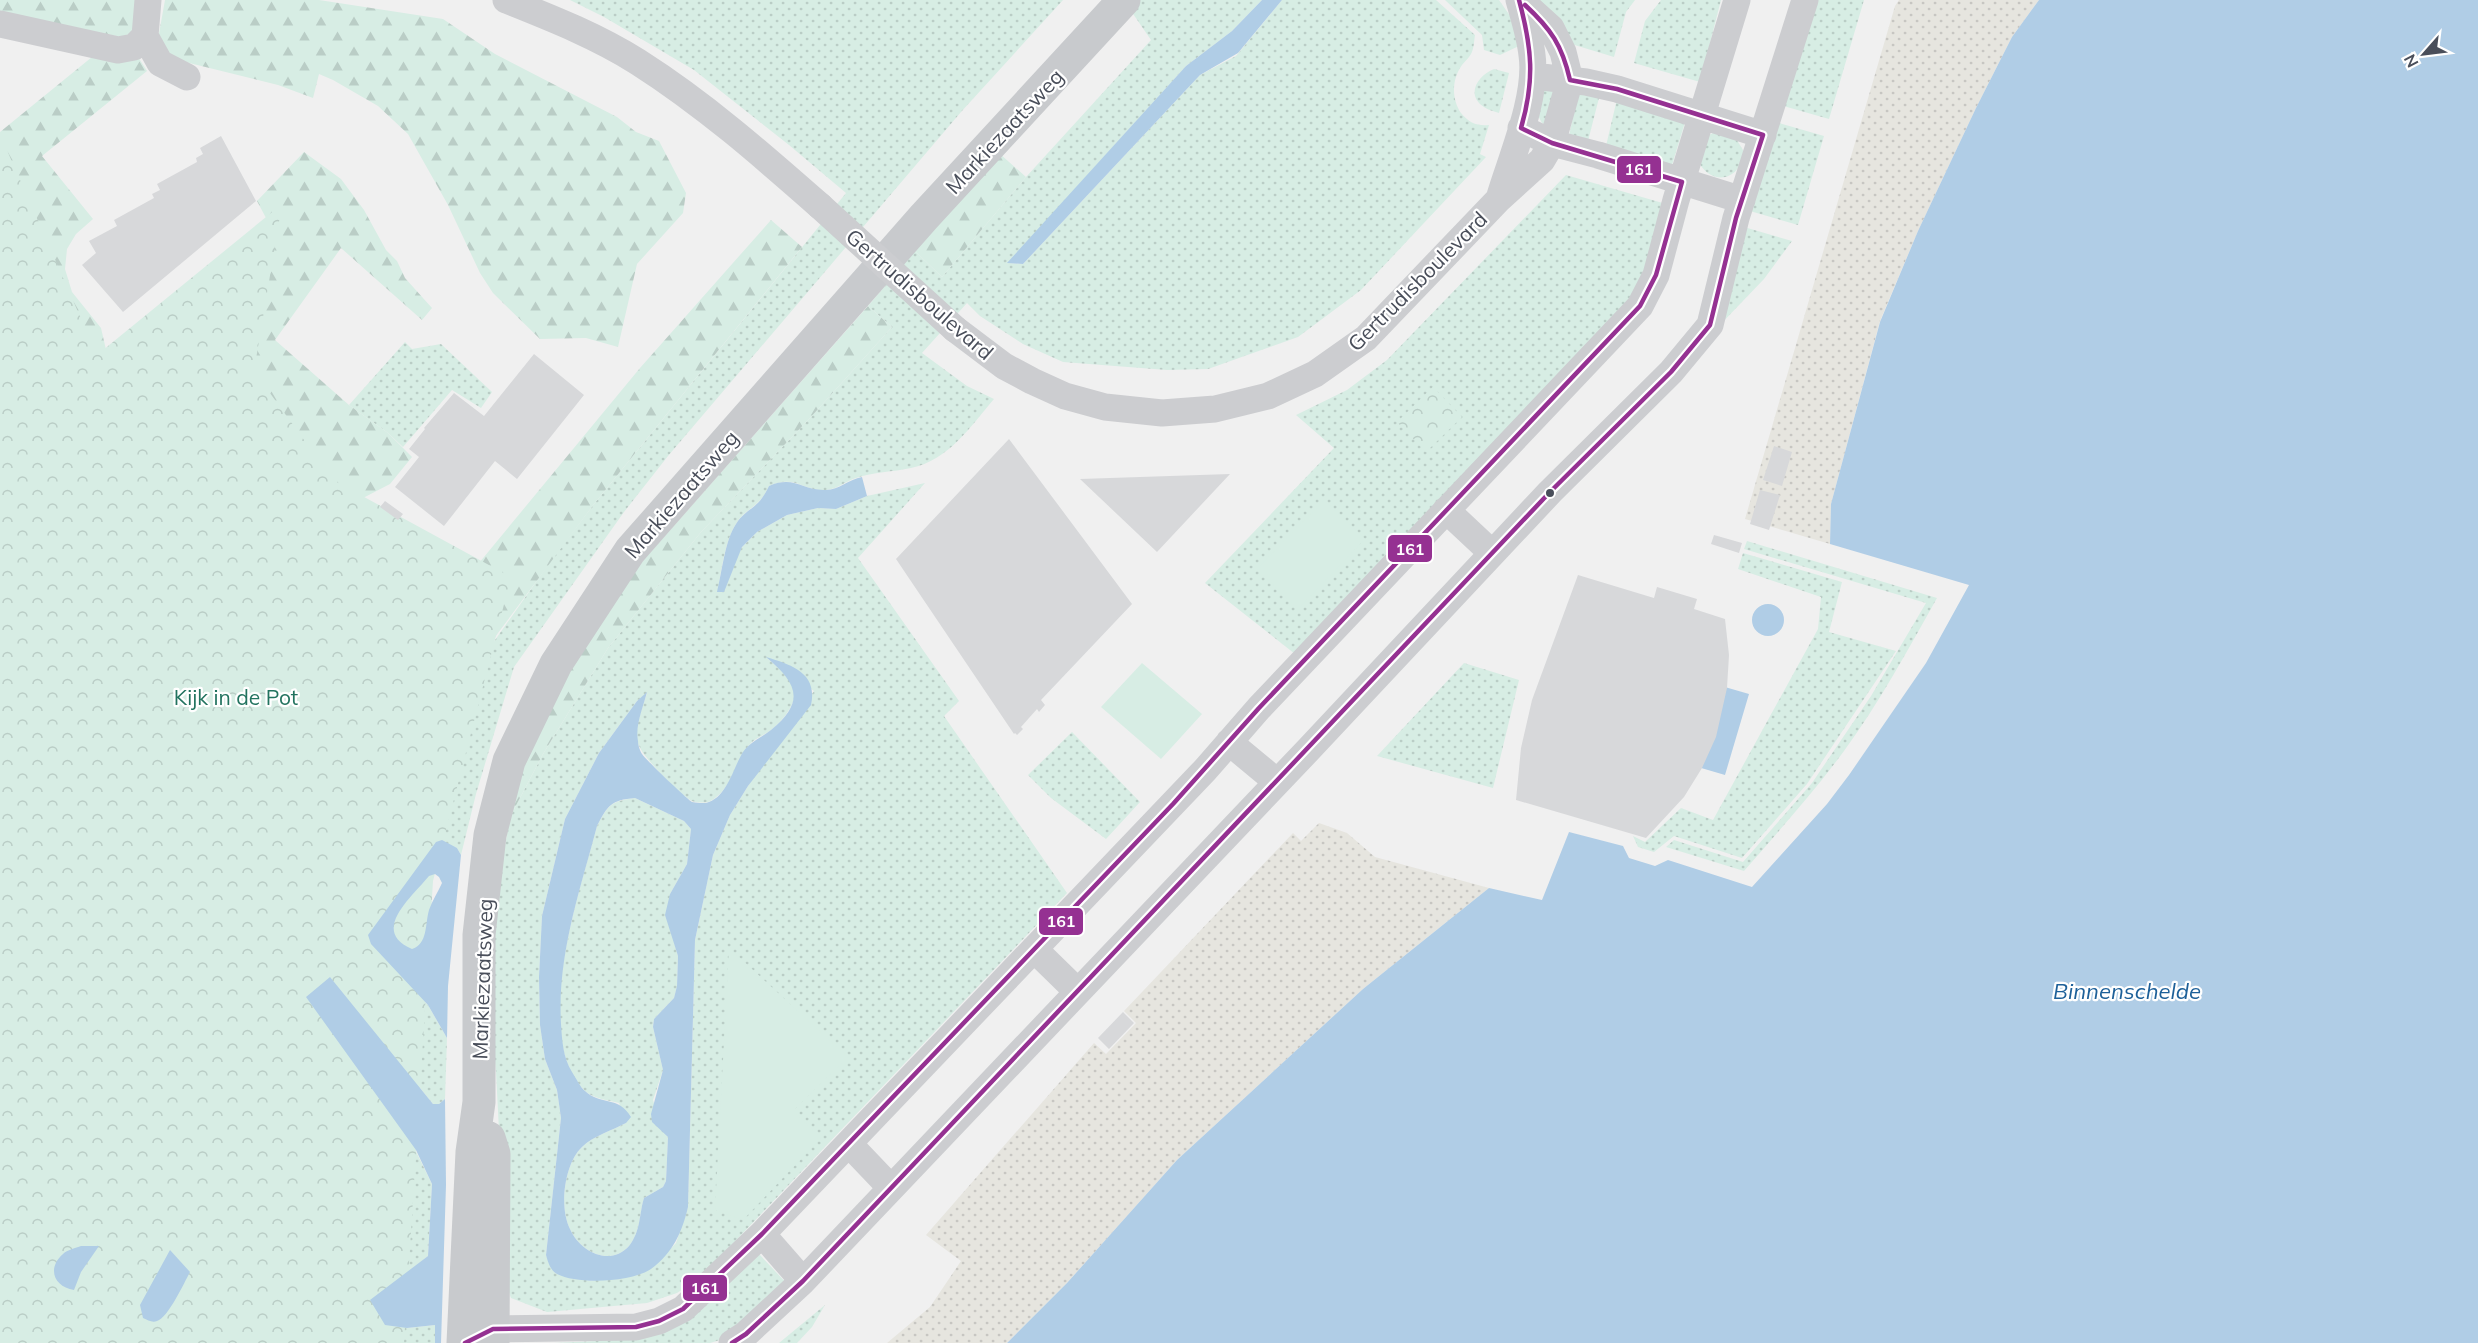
<svg xmlns="http://www.w3.org/2000/svg" width="2478" height="1343" font-family="Mulish,sans-serif">
<style>
.grass{fill:url(#grass-dots);fill-rule:evenodd}
.forest{fill:url(#forest-firs)}
.sand{fill:url(#sand-dots)}
.park{fill:url(#park-crowns)}
.pitch{fill:#d7ede4}
.water{fill:#b0cde6;fill-rule:evenodd}
.building{fill:#d7d8da}
.lines{fill:none;stroke-linecap:round;stroke-linejoin:round}
.minor{stroke:#cccdd0;stroke-width:27}
.major{stroke:#c8cacd;stroke-width:33}
.minor-bridge{stroke:#cccdd0;stroke-width:27}
.bus-1-casing{stroke:#fff;stroke-width:9}
.bus-1{stroke:#953192;stroke-width:4.5}
.bus-dot{fill:#494e5a;stroke:#fff;stroke-width:2}
.labels{text-anchor:middle;dominant-baseline:central;stroke-width:4.5;stroke-linejoin:round;paint-order:stroke}
.street-label{font-size:21px;fill:#494e5a;stroke:#fff}
.park-label{font-size:21px;fill:#22735f;stroke:#fff}
.water-label{font-size:22px;font-style:italic;fill:#1d6099;stroke:#fff}
.line-badge{stroke:#fff;stroke-width:2}
.badge-label{font-size:16px;text-anchor:middle;font-weight:bold;fill:#fff}
</style>
<defs>
<pattern id="grass-dots" width="8" height="8" patternUnits="userSpaceOnUse" patternTransform="scale(1.5)"><rect width="8" height="8" fill="#d7ede4"/><path d="M2 2h.1M6 6h.1" fill="none" stroke="#bacdc6" stroke-width="1.8" stroke-linecap="round"/></pattern>
<pattern id="forest-firs" width="22" height="20" patternUnits="userSpaceOnUse" patternTransform="scale(1.5)"><rect width="22" height="20" fill="#d7ede4"/><path d="M5 1l3.5 6h-7zM16 11l3.5 6h-7z" fill="#bacdc6"/></pattern>
<pattern id="sand-dots" width="8" height="8" patternUnits="userSpaceOnUse" patternTransform="scale(1.5)"><rect width="8" height="8" fill="#e6e5df"/><path d="M2 2h.1M6 6h.1" fill="none" stroke="#c7c6c2" stroke-width="1.8" stroke-linecap="round"/></pattern>
<pattern id="park-crowns" width="20" height="18" patternUnits="userSpaceOnUse" patternTransform="scale(1.5)"><rect width="20" height="18" fill="#d7ede4"/><path d="M2 6a3 3 0 1 1 6 0M12 15a3 3 0 1 1 6 0" fill="none" stroke="#bacdc6"/></pattern>
</defs>
<rect width="100%" height="100%" fill="#f0f0f0"/>
<path class="grass" d="M570 0H1063L961 112 668 456 624 512 514 667 476 794 461 855 457 848 436 842 415 991 428 1005 447 1038 445 1099 439 1104H433L330 977 432 1184 428 1256 387 1289 407 1328 435 1325V1343H0L550 562 594 504 846 193 789 145 694 70 604 17Z
M1138 0H1262L1232 31 1186 66 1008 263 1023 264 1200 75 1236 56 1282 0H1436L1475 35C1474 41 1474 49 1471 54 1469 58 1465 61 1462 65 1452 79 1451 98 1461 113 1469 123 1477 126 1489 125L1480 154 1486 157 1361 290 1298 337 1208 369 1167 370 1063 362 1023 344 980 316 967 303 922 353 967 386 994 399C970 427 949 460 911 468 893 472 873 472 856 478 846 481 838 489 826 490 803 492 797 474 769 486 758 510 746 507 736 524 726 538 720 574 718 592L742 547 757 532 787 515 818 508 836 509 867 496 925 483 858 558 959 701 944 716 1067 893 701 1277 677 1293 647 1303 547 1312 511 1298 507 1287 496 1072 488 990 496 896 510 817 543 754 608 648 701 532 810 418 892 327 868 306 915 251 942 277 1026 177 1151 40 1129 8ZM767 658 814 691 748 786 730 815 713 855 695 940 688 1207 676 1243 653 1267 591 1281 555 1273 546 1255 561 1118 557 1090 545 1059 540 1025 539 977 542 916 565 819 599 753 637 701 647 693C642 709 634 727 638 743 641 756 678 792 690 800 695 803 703 803 708 802 731 793 735 760 751 743 756 738 764 735 770 731 779 724 792 710 794 698 796 679 779 669 767 658Z
M1445 0H1499L1513 20 1521 45 1500 55 1484 50 1482 35Z
M1535 0H1635L1626 12 1614 57 1568 43Z
M1661 0H1721L1700 82 1634 63 1645 21Z
M1811 0H1864L1829 119 1780 105Z
M1494 69 1509 73 1499 113C1494 111 1488 110 1484 107 1465 95 1478 75 1494 69Z
M1553 86V128L1542 123 1536 112 1544 90Z
M1579 88 1600 94 1588 141 1569 136Z
M1617 99 1686 119 1672 165 1606 146Z
M1775 122 1824 136 1798 225 1750 211Z
M1713 133 1735 137 1743 150C1743 180 1712 188 1698 161L1709 135Z
M1566 175 1666 204 1641 287 1295 654 1205 583 1334 448 1296 415 1347 390 1387 360Z
M1744 227 1792 241 1764 279 1694 352Z
M405 342 412 349 441 344 492 392 481 408 452 390 403 447 388 433 349 405Z
M1747 541 1937 598C1908 650 1879 703 1844 751 1813 793 1778 832 1744 871L1666 847 1674 840 1743 862 1812 783 1871 696 1926 603 1744 549Z
M1743 553 1842 582 1829 632 1896 651 1807 784 1742 858 1674 836 1654 852 1638 847 1633 836 1645 842 1681 808 1713 820 1818 629 1821 597 1738 569Z
M1464 663 1519 680 1493 788 1377 756Z
M1072 732 1140 802 1106 839 1051 798 1028 775Z
M635 798 684 821 691 829 687 864 670 894 674 941 678 956 677 987 674 998 654 1019 653 1027 663 1070 653 1100 662 1130 668 1137 666 1181 663 1187 644 1198C639 1215 641 1231 629 1246 610 1267 580 1252 570 1229 559 1208 564 1164 582 1147 593 1136 613 1130 626 1123L619 1103C608 1100 594 1099 585 1091 529 1036 580 891 597 826 608 805 611 801 635 798Z
M759 1254 790 1287C766 1307 741 1335 710 1343H554L638 1339Z
M825 1305 812 1327 797 1343H779Z"/>
<path class="forest" d="M0 0H138L135 32 121 37 0 12Z
M165 0H319L443 19 495 54 617 117 636 132 659 141 686 193 683 213 637 264 618 347 586 338 540 339 493 293 480 273 448 205 408 134 378 106 333 80 319 74 313 98 278 85 173 59 158 39Z
M92 57H138L147 71 42 156 93 219 76 234 67 249 65 269 72 292 101 328 144 514 0 182V132Z
M304 152 341 179 364 210 386 250 397 261 405 278 432 308 422 320 341 248 275 340 349 405 388 433 412 457 390 484 336 512 215 517 274 233 257 201Z
M999 153 1026 177 942 277 915 251Z
M771 220 802 247 594 504 498 633 438 721 417 638 640 368Z
M868 306 892 327 810 418 701 532 608 648 543 754 510 817 513 799 539 719 611 597Z"/>
<path class="sand" d="M1899 0H2039L2012 37 1976 108 1918 231 1880 321 1831 504 1830 544 1745 519 1895 6Z
M1319 823 1347 833 1375 857 1489 888 1363 989 1177 1160 1067 1283 1007 1343H887L930 1307 961 1261 926 1235 1094 1043 1106 1054 1136 1023 1124 1011 1293 833 1301 841Z"/>
<path class="park" d="M6 148 97 355 282 204 254 371 333 480 511 577 433 881 404 1343H0V152Z
M1433 387 1462 417 1426 452 1397 422Z"/>
<path class="pitch" d="M1324 500 1365 539 1298 609 1257 569Z
M1142 663 1202 714 1161 759 1101 707Z
M729 948 848 1057 793 1111 821 1138 743 1220 715 1210Z"/>
<path class="water" d="M1262 0H1282L1238 53 1200 75 1023 264 1007 263 1186 66 1232 31Z
M2039 0H2478V1343H1007L1067 1283 1177 1160 1363 989 1489 888 1542 900 1569 832 1623 846 1629 858 1655 866 1668 860 1752 887 1827 804 1849 775 1926 663 1969 585 1830 544 1831 504 1880 322 1918 231 1976 108 2012 37Z
M862 477 867 496 836 509 818 508 787 515 757 532 742 547 724 592H717C722 572 725 540 736 524 747 507 758 510 769 486 795 475 802 491 826 490 839 490 849 479 862 477Z
M1752 620a16 16 0 1 1 32 0a16 16 0 1 1-32 0Z
M766 657C792 665 818 673 811 705L748 786 730 815 713 855 695 940 688 1207C682 1232 673 1253 651 1269 632 1282 578 1285 557 1274 550 1270 548 1262 546 1255L561 1118 557 1090 545 1059 540 1025 539 977 542 916 565 819 599 753 637 701 647 692C643 708 635 725 638 741 638 745 640 751 642 754 645 759 687 799 692 802 695 803 704 803 706 803 727 798 733 768 743 752 751 741 761 738 771 730 807 701 796 682 766 657ZM635 798 684 821 691 829 687 864 670 894 665 915 678 956 677 986 674 998 654 1019 653 1027 663 1070 651 1114 652 1122 668 1137 666 1181 663 1187 644 1198C639 1214 641 1231 629 1246 610 1267 580 1252 570 1229 559 1208 564 1164 582 1147 593 1136 613 1130 626 1123L631 1117C618 1095 601 1106 585 1091 580 1087 576 1078 572 1072 563 1058 562 1040 561 1024 557 955 580 891 597 826 608 805 611 800 635 798Z
M1718 685 1749 694 1725 775 1691 765Z
M442 840 457 848 461 855 448 986 447 1038 428 1005 371 944 368 935 436 842ZM435 874 439 877 442 883C438 892 432 901 429 910 425 924 428 944 412 949 370 931 411 898 429 876Z
M330 977 433 1104H439L445 1099 446 1185 441 1343H435V1325L407 1328 385 1325 370 1300 428 1256 432 1184 416 1150 306 997Z
M81 1246H99L81 1272 74 1290C55 1287 46 1269 63 1254 67 1250 76 1248 81 1246Z
M170 1250 190 1272C184 1283 168 1318 157 1321 152 1323 148 1320 143 1318L140 1305Z"/>
<path class="building" d="M221 136 256 201 123 312 82 265 96 253 89 241 117 226 114 220 154 198 152 194 160 190 157 184 197 162 196 158 203 154 200 148Z
M534 354 584 395 517 479 495 461 444 526 395 487 419 457 409 449 425 429 424 428 454 393 484 416Z
M1009 439 1132 604 1041 700 1045 705 1039 712 1037 709 1021 727 1023 729 1017 735 1015 733 1014 734 896 559Z
M1774 446 1792 452 1782 486 1763 480Z
M1230 474 1157 552 1080 479Z
M1760 490 1780 495 1769 530 1750 524Z
M385 501 403 514 398 520 380 507Z
M1714 535 1742 543 1739 553 1711 544Z
M1578 575 1654 598 1657 587 1697 599 1694 609 1725 619 1729 655 1727 688 1716 737 1702 768 1684 797 1646 838 1516 800 1521 748 1532 700Z
M1123 1012 1134 1023 1109 1049 1098 1038Z"/>
<g class="lines">
<path class="minor" d="M506 0C551 18 597 36 638 62 704 104 762 155 820 206
M0 24 118 50 134 47 145 36 148 0
M145 36 160 63 187 77
M1533 76 1586 82 1617 89 1763 135
M1521 128 1552 143 1598 155 1742 200
M1499 199C1511 158 1538 97 1532 55 1530 36 1524 18 1519 0
M955 329 1004 366 1032 381 1065 396 1105 407 1162 413 1215 409 1268 396 1315 374 1366 338 1499 199 1542 160 1552 143 1570 80 1563 52 1551 28 1520 0
M1446 510 1492 553
M1229 742 1277 782
M1034 949 1077 991
M849 1144 891 1188
M762 1234 803 1281
M475 1338 493 1329 636 1327 659 1321 683 1309 762 1234 1205 770 1259 708 1640 306 1656 275 1676 200 1737 0
M732 1343 746 1334 803 1281 1309 749 1550 492 1671 372 1710 325 1736 218 1805 0"/>
<path class="major" d="M489 1138 494 1154 493 1343
M463 1343 472 1152 479 1102V935L490 835 509 761 556 664 630 551 924 217 1124 0"/>
<path class="minor-bridge" d="M820 206 955 329"/>
<defs>
<path id="bus-1" d="M465 1343 493 1329 636 1327 659 1321 683 1309 762 1234 1173 804 1259 708 1640 306 1656 275 1682 182 1552 143 1521 128C1535 80 1532 48 1519 0
M732 1343 746 1334 803 1281 1550 492 1671 372 1710 325 1736 218 1763 135 1617 89 1570 80C1562 45 1551 29 1525 5"/>
</defs>
<use href="#bus-1" class="bus-1-casing"/>
<use href="#bus-1" class="bus-1"/>
</g>
<circle class="bus-dot" cx="1550" cy="493" r="5"/>
<g class="labels">
<g class="street-label">
<text transform="translate(1004 131) rotate(-47)">Markiezaatsweg</text>
<text transform="translate(1417 281) rotate(-45)">Gertrudisboulevard</text>
<text transform="translate(920 294) rotate(41)">Gertrudisboulevard</text>
<text transform="translate(681 494) rotate(-49)">Markiezaatsweg</text>
<text transform="translate(482 979) rotate(-88)">Markiezaatsweg</text>
</g>
<g class="park-label">
<text x="236" y="697">Kijk in de Pot</text>
</g>
<g class="water-label">
<text x="2127" y="991">Binnenschelde</text>
</g>
</g>
<g class="line-badge">
<rect x="1616" y="155" width="46" height="29" rx="6" fill="#953192"/>
<rect x="1387" y="534" width="46" height="29" rx="6" fill="#953192"/>
<rect x="1038" y="907" width="46" height="29" rx="6" fill="#953192"/>
<rect x="682" y="1274" width="46" height="28" rx="6" fill="#953192"/>
</g>
<g class="badge-label">
<text x="1639" y="175">161</text>
<text x="1410" y="555">161</text>
<text x="1061" y="927">161</text>
<text x="705" y="1294">161</text>
</g>
<g transform="translate(2424 54) rotate(242)" stroke="#ffffff" stroke-width="4.5" paint-order="stroke">
<path d="M0-4.5L10 22L0 15L-10 22Z" fill="#494e5a"/>
<text y="-9" font-size="16" font-weight="bold" text-anchor="middle" fill="#494e5a">N</text>
</g>
</svg>
